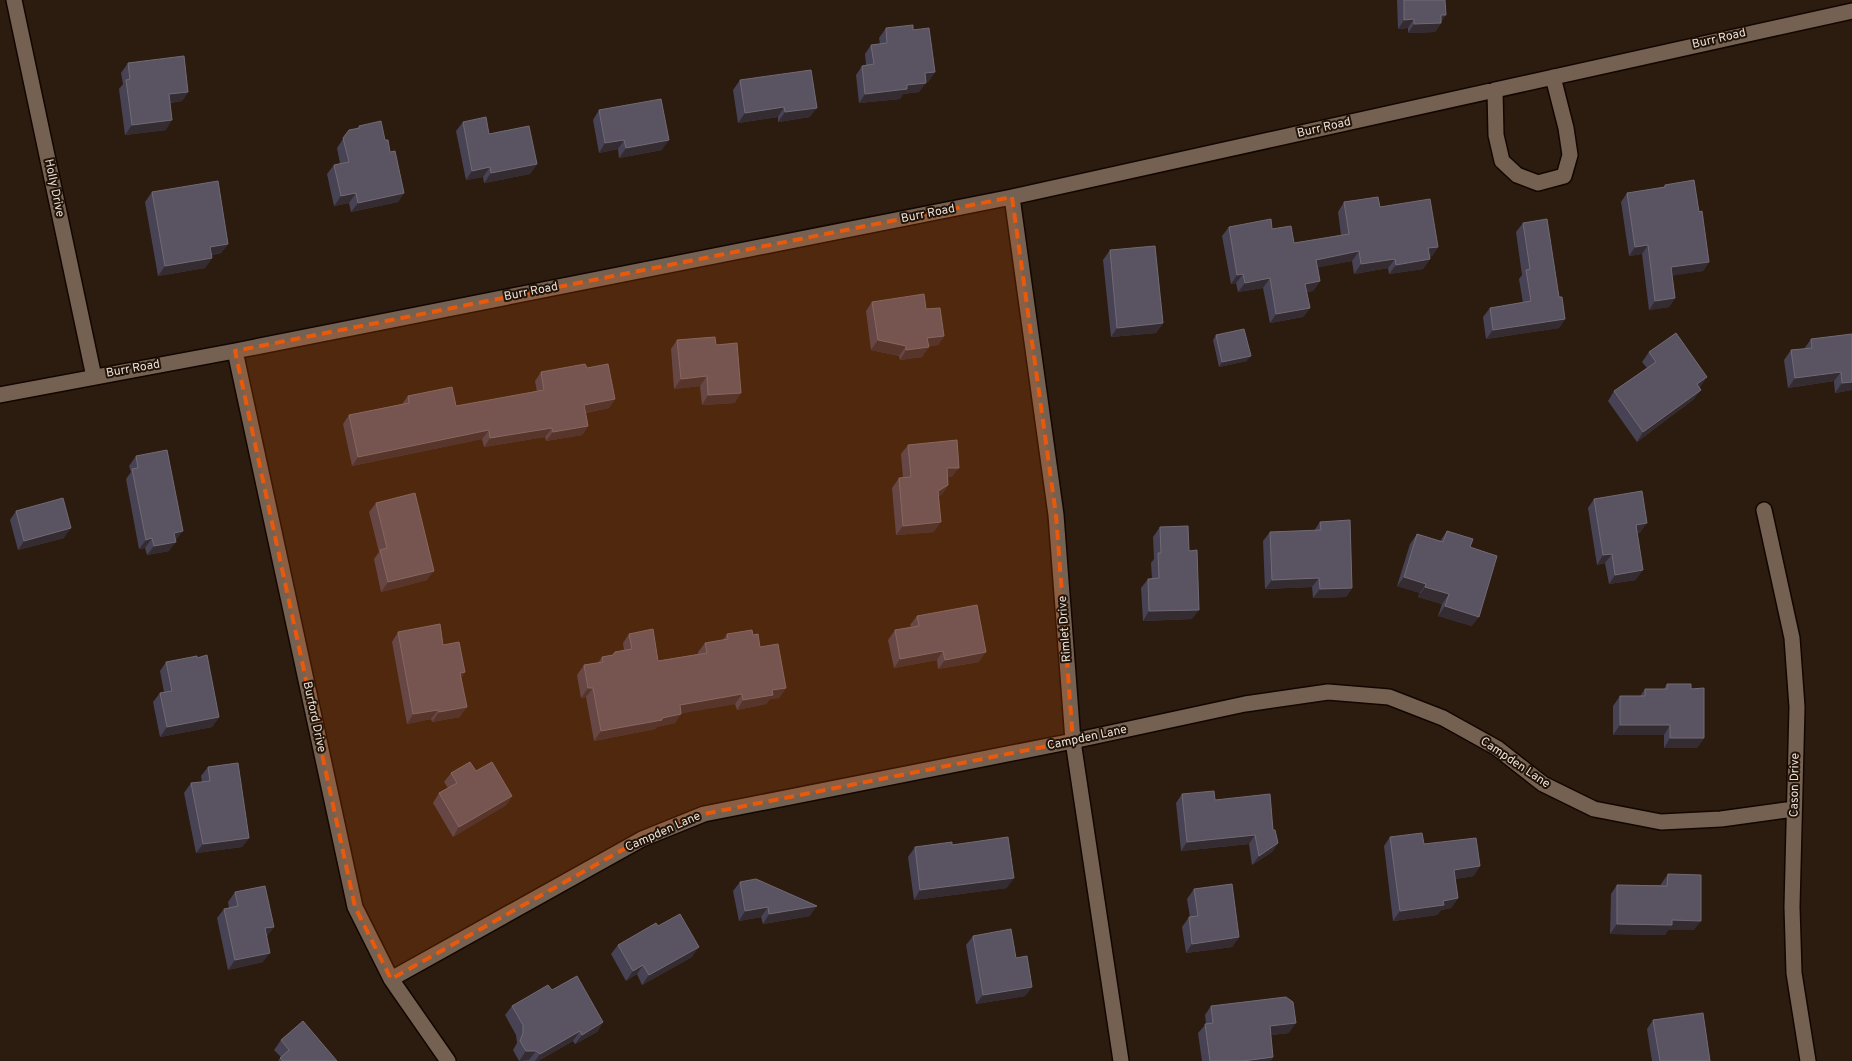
<svg xmlns="http://www.w3.org/2000/svg" width="1852" height="1061" font-family="Overpass,sans-serif">
<style>
.lines{fill:none;stroke-linecap:round;stroke-linejoin:round}
.minor-casing{stroke:#130600;stroke-width:18}
.minor{stroke:#746152;stroke-width:15}
.wall{fill:#484354}
.shaded-wall{fill:#352c32}
.building{fill:#5a5462;stroke:#716a75}
.marked{fill:#e8590c;fill-opacity:0.2;stroke:#e8590c;stroke-width:4;stroke-dasharray:10 6;stroke-linejoin:round}
.labels{text-anchor:middle;dominant-baseline:central;stroke-width:4;stroke-linejoin:round;paint-order:stroke}
.street-label{font-size:12px;fill:#ece1d9;stroke:#211307}
</style>
<rect width="100%" height="100%" fill="#2b1c0f"/>
<g class="lines">
<defs>
<path id="minor" d="M14 0 94 377
M1495 90 1496 135 1502 161 1517 175 1538 183 1564 176 1570 155 1566 128 1553 77
M1012 197 1056 515 1073 741 1121 1061
M235 351 355 907 391 979 448 1061
M0 395 235 351 1012 197 1852 11
M1764 510 1792 638 1797 707 1792 907 1794 973 1808 1061
M391 979 642 839 704 814 1073 741 1245 704 1328 692 1389 697 1443 718 1497 748 1543 784 1594 809 1661 822 1721 819 1794 809"/>
</defs>
<use href="#minor" class="minor-casing"/>
<use href="#minor" class="minor"/>
</g>
<path class="wall" d="M1397 0H1445L1441 23 1435 32 1408 33V28L1398 29Z
M886 28 913 30 935 72 928 82H926L919 92 903 94 900 99 859 103 856 75 862 66 866 65 865 54 871 45 880 44 879 38Z
M128 63 188 92 182 101 170 103 166 130 125 135 119 89 123 84 121 73Z
M740 80 810 117 778 122V117L738 123 733 90Z
M599 110 662 150 619 158 618 149 599 153 593 120Z
M463 122 489 134 537 164 530 174 484 183 483 177 466 180 456 131Z
M359 126 385 140 404 193 398 202 351 212 349 203 334 206 327 174 334 165 340 163 337 148 349 130 357 128Z
M1665 185 1699 212 1709 262 1703 271 1672 275 1675 298 1669 307 1649 310 1642 254 1629 256 1621 202 1627 193 1663 188Z
M152 192 228 244 221 253 212 255V258L205 268 158 276 145 202Z
M1344 202 1438 247 1432 256 1429 257 1430 259 1423 269 1389 274 1388 268 1354 274 1352 261 1318 267 1320 281 1313 291 1307 292 1310 308 1303 317 1270 323 1263 288 1238 292 1236 283 1231 284 1222 236 1229 227 1272 229 1294 243 1341 235 1338 212Z
M1523 223 1559 297 1565 319 1559 328 1486 339 1483 317 1490 308 1523 303 1519 279 1522 275 1516 232Z
M1110 250 1163 323 1156 333 1111 337 1103 260Z
M872 302 926 309 944 336 938 345 929 346 922 357 900 360 899 356 871 350 866 311Z
M1852 334V390L1835 393 1834 381 1788 388 1784 360 1791 350 1804 349 1811 339Z
M1216 335 1247 361 1219 367 1213 340Z
M677 340 716 345 735 403 702 405 700 386 674 389 671 349Z
M1649 352 1701 386 1699 387 1694 399 1637 442 1608 401 1614 391 1647 368 1642 362Z
M587 368 615 399 609 408 586 413 588 426 582 435 546 441 545 437 484 447 482 439 352 466 343 424 349 415 402 404 408 396 456 406 537 392 535 381 541 372Z
M908 445 952 477H948V485L942 494 939 496 934 532 896 535 892 488 899 478H903L901 454Z
M136 456 176 540 169 551 147 555 145 548 139 549 126 479 131 472 129 466Z
M1594 499 1640 533H1637L1636 580 1609 584 1605 563 1597 565 1588 508Z
M376 503 427 580 381 592 374 559 379 552 369 512Z
M16 511 64 538 18 550 10 520Z
M1320 522 1352 588 1346 597 1313 598 1312 587 1265 589 1263 541 1270 532 1314 531Z
M1160 527 1192 619 1143 621 1141 588 1148 579H1152L1151 563 1154 559 1153 537Z
M1447 531 1470 547 1472 626 1438 616 1442 604 1418 597 1420 593 1397 586 1410 544 1417 534 1440 541Z
M917 616 979 662 938 669 937 660 894 668 888 640 895 630 911 627 910 625Z
M398 632 443 645 465 672 461 678 460 717 432 722 431 719 407 724 392 642Z
M629 634 658 661 698 654V652L705 643 723 640 727 634 753 635 786 688 779 698 770 699 766 704 737 710 735 704 681 713 675 723 657 727 655 729 594 741 586 697 581 698 577 675 584 665 598 663 602 657 613 655 615 652 624 650 623 643Z
M166 662 219 717 212 727 160 737 153 702 160 693 164 692 160 671Z
M1667 684 1691 689 1704 738 1697 748H1664V735H1613V706L1620 696H1640L1645 689H1664Z
M208 767 249 838 242 847 196 853 184 793 191 783 202 782 201 776Z
M476 771 512 796 506 805 453 837 433 803 439 793 448 788 444 782 451 773Z
M1182 794 1215 800 1273 830 1278 843 1272 852 1252 865 1249 844 1181 851 1176 803Z
M1390 837 1474 876 1455 879 1458 898 1451 908 1441 910 1437 915 1393 921 1384 846Z
M952 845 1007 888 914 900 908 857 915 847Z
M1668 874 1694 930H1668L1665 935 1610 934 1611 894 1617 885H1661V884Z
M740 882 810 916 763 924 761 917 739 921 733 891Z
M1194 889 1239 937 1232 947 1186 953 1182 927 1189 917H1190L1187 899Z
M235 892 274 927 267 936 263 962 228 970 217 918 224 909 229 908 228 902Z
M658 926 692 957 642 985 637 974 626 981 611 954 618 945Z
M973 936 1016 958 1032 987 1025 996 976 1004 966 945Z
M552 990 603 1022 597 1032 575 1044 573 1041 538 1061H519L513 1050 517 1043 516 1035 505 1015 512 1006Z
M1211 1006 1289 1033 1271 1035V1061H1202L1198 1033 1206 1024 1205 1015Z
M1653 1020 1710 1061H1652L1647 1029Z
M281 1040 337 1061H278L281 1057 274 1050Z"/>
<path class="shaded-wall" d="M1441 15H1446L1435 32 1408 33 1414 24Z
M1414 19 1408 28 1398 29 1404 20Z
M935 72 928 82 918 83 925 73Z
M926 83 919 92 903 94 900 99 859 103 865 94 907 85Z
M188 92 182 101 162 104 169 94Z
M784 107 778 117 738 123 745 113Z
M817 108 810 117 778 122 785 112Z
M172 120 166 130 125 135 132 125Z
M624 140 618 149 599 153 605 143Z
M669 140 662 150 619 158 626 148Z
M537 164 530 174 484 183 491 173Z
M490 167 483 177 466 180 472 171Z
M356 193 349 203 334 206 341 196Z
M404 193 398 202 351 212 358 203Z
M228 244 221 253 204 256 210 247Z
M1648 245 1642 254 1629 256 1635 247Z
M1438 247 1432 256 1421 258 1428 248Z
M1359 251 1352 261 1310 269 1316 260Z
M212 258 205 268 158 276 165 266Z
M1395 259 1388 268 1354 274 1361 264Z
M1430 259 1423 269 1389 274 1396 265Z
M1709 262 1703 271 1665 277 1671 267Z
M1243 274 1236 283 1231 284 1237 275Z
M1270 278 1263 288 1238 292 1245 283Z
M1320 281 1313 291 1299 293 1305 284Z
M1675 298 1669 307 1649 310 1655 301Z
M1310 308 1303 317 1270 323 1276 314Z
M1565 319 1559 328 1486 339 1493 330Z
M1163 323 1156 333 1111 337 1117 328Z
M944 336 938 345 921 347 927 338Z
M878 340 906 346 899 356 871 350Z
M929 347 922 357 900 360 906 350Z
M1251 356 1247 361 1219 367 1222 362Z
M1841 372 1834 381 1788 388 1795 378Z
M707 376 700 386 674 389 681 379Z
M1707 377 1701 386 1690 393 1697 384Z
M1852 382V390L1835 393 1842 383Z
M1701 390 1694 399 1637 442 1643 432Z
M741 393 735 403 702 405 708 395Z
M615 399 609 408 578 414 584 405Z
M588 426 582 435 546 441 553 432Z
M552 428 545 437 484 447 490 438Z
M489 430 482 439 352 466 358 457Z
M947 468H959L952 477 940 478Z
M948 485 942 494 932 501 938 491Z
M941 522 934 532 896 535 903 526Z
M1647 523 1640 533 1629 534 1636 525Z
M71 528 64 538 18 550 24 541Z
M183 531 176 540 174 533Z
M152 538 145 548 139 549 146 540Z
M176 542 169 551 147 555 154 546Z
M1612 554 1605 563 1597 565 1603 555Z
M1643 570 1636 580 1609 584 1615 575Z
M434 571 427 580 381 592 388 582Z
M1404 577 1426 584 1420 593 1397 586Z
M1319 578 1312 587 1265 589 1272 580Z
M1425 587 1449 594 1442 604 1418 597Z
M1352 588 1346 597 1313 598 1320 589Z
M1445 606 1479 617 1472 626 1438 616Z
M1199 610 1192 619 1143 621 1149 611Z
M943 651 937 660 894 668 900 659Z
M986 652 979 662 938 669 945 660Z
M465 672 458 682 460 673Z
M588 688H593L586 697 581 698Z
M786 688 779 698 770 699 766 704 737 710 743 700 772 690Z
M742 694 735 704 673 715 680 705Z
M467 707 460 717 432 722 439 712Z
M438 710 431 719 407 724 413 714Z
M681 714 675 723 657 727 655 729 594 741 601 731Z
M219 717 212 727 160 737 167 727Z
M1620 725H1670L1664 735H1613Z
M1670 738H1704L1697 748H1664Z
M512 796 506 805 453 837 459 827Z
M1255 835 1249 844 1181 851 1187 842Z
M249 838 242 847 196 853 203 844Z
M1278 843 1272 852 1252 865 1259 856Z
M1480 866 1474 876 1448 880 1454 870Z
M1014 878 1007 888 914 900 920 890Z
M1458 898 1451 908 1441 910 1437 915 1393 921 1400 911 1443 901Z
M817 906 810 916 763 924 769 914Z
M768 907 761 917 739 921 745 911Z
M1672 920 1701 921 1694 930H1668L1665 935 1610 934 1617 924Z
M274 927 267 936 258 938 265 928Z
M1239 937 1232 947 1186 953 1192 944Z
M699 947 692 957 642 985 649 975Z
M270 953 263 962 228 970 235 960Z
M643 965 637 974 626 981 633 971Z
M1032 987 1025 996 976 1004 983 995Z
M603 1022 597 1032 575 1044 582 1035Z
M1296 1023 1289 1033 1263 1036 1270 1026Z
M580 1031 573 1041 538 1061H535L540 1054Z
M526 1051H536L529 1060 519 1061Z
M1273 1057 1271 1061H1243Z"/>
<path class="building" d="M1404 0H1445L1446 15H1441V23L1414 24V19L1404 20Z
M913 25V30L929 28 935 72 925 73 926 83 907 85V89L865 94 862 66 874 64 871 45 887 43 886 28Z
M184 56 188 92 169 94 172 120 132 125 126 80 130 79 128 63Z
M811 70 817 108 785 112 784 107 745 113 740 80Z
M661 99 669 140 626 148 624 140 605 143 599 110Z
M486 117 489 134 529 126 537 164 491 173 490 167 472 171 463 122Z
M381 121 385 140H388L390 152 395 151 404 193 358 203 356 193 341 196 334 165 349 162 343 138 349 130 360 128 359 126Z
M1694 180 1699 212 1702 211 1709 262 1671 267 1675 298 1655 301 1648 245 1635 247 1627 193 1665 187V185Z
M218 181 228 244 210 247 212 258 165 266 152 192Z
M1378 197 1380 207 1430 199 1438 247 1428 248 1430 259 1396 265 1395 259 1361 264 1359 251 1316 260 1320 281 1305 284 1310 308 1276 314 1270 278 1245 283 1243 274 1237 275 1229 227 1271 219 1272 229 1291 226 1294 243 1349 234 1344 202Z
M1547 219 1559 297H1562L1565 319 1493 330 1490 308 1531 301 1526 270 1530 269 1523 223Z
M1155 246 1163 323 1117 328 1110 250Z
M924 294 926 309 940 308 944 336 927 338 929 347 906 350V346L878 340 872 302Z
M1244 329 1251 356 1222 362 1216 335Z
M1676 333 1707 377 1697 384 1701 390 1643 432 1614 391 1656 362 1649 352Z
M1852 334V382L1842 383 1841 372 1795 378 1791 350 1812 348 1811 339Z
M715 337 716 345 737 343 741 393 708 395 707 376 681 379 677 340Z
M585 364 587 368 608 364 615 399 584 405 588 426 553 432 552 428 490 438 489 430 358 457 349 415 409 403 408 396 452 387 456 406 544 390 541 372Z
M957 440 959 468H947L948 485 938 491 941 522 903 526 899 478 911 477 908 445Z
M167 450 183 531 174 533 176 542 154 546 152 538 146 540 132 469 138 468 136 456Z
M1642 491 1647 523 1636 525 1643 570 1615 575 1612 554 1603 555 1594 499Z
M415 493 434 571 388 582 380 550 387 548 376 503Z
M63 498 71 528 24 541 16 511Z
M1350 520 1352 588 1320 589 1319 578 1272 580 1270 532 1321 530 1320 522Z
M1188 526 1189 551 1197 550 1199 610 1149 611 1148 579 1159 578 1158 553H1161L1160 527Z
M1447 531 1473 539 1470 547 1497 556 1479 617 1445 606 1449 594 1425 587 1426 584 1404 577 1417 534 1443 542Z
M977 605 986 652 945 660 943 651 900 659 895 630 919 626 917 616Z
M440 624 443 645 459 642 465 672 460 673 467 707 439 712 438 710 413 714 398 632Z
M653 629 658 661 707 653 705 643 728 639 727 634 752 630 753 635 758 634 760 647 778 644 786 688 772 690 773 695 743 700 742 694 680 705 681 714 662 718V720L601 731 593 688H588L584 665 603 662 602 657 613 655 615 652 632 649 629 634Z
M207 655 219 717 167 727 160 693 172 691 166 662 197 656V658Z
M1667 684H1691V689L1704 688V738H1670V725H1620V696H1645V689H1667Z
M470 762 476 771 492 762 512 796 459 827 439 793 457 783 451 773Z
M238 763 249 838 203 844 191 783 210 781 208 767Z
M1214 791 1215 800 1270 794 1273 830H1275L1278 843 1259 856 1255 835 1187 842 1182 794Z
M1422 833 1424 844 1476 838 1480 866 1454 870 1458 898 1443 901 1444 905 1400 911 1390 837Z
M1008 837 1014 878 920 890 915 847 952 842V845Z
M1668 874 1701 875V921L1672 920V925L1617 924V885L1667 886Z
M756 879 817 906 769 914 768 907 745 911 740 882Z
M1232 884 1239 937 1192 944 1189 917 1198 916 1194 889Z
M265 886 274 927 265 928 270 953 235 960 224 909 238 906 235 892Z
M680 914 699 947 649 975 643 965 633 971 618 945 656 923 658 926Z
M1011 929 1016 958 1027 956 1032 987 983 995 973 936Z
M577 976 603 1022 582 1035 580 1031 540 1054 536 1051H526L520 1041 523 1033V1025L512 1006 548 985 552 990Z
M1286 997 1293 1002 1296 1023 1270 1026 1273 1057 1243 1061H1210L1205 1024 1213 1023 1211 1006Z
M1703 1013 1710 1061H1660L1653 1020Z
M303 1021 337 1061H283L280 1058 289 1050 281 1040Z"/>
<path class="marked" d="M1012 197 1056 515 1073 741 704 814 642 839 391 979 355 907 235 351Z"/>
<g class="labels">
<g class="street-label">
<text transform="translate(1719 39) rotate(-13)">Burr Road</text>
<text transform="translate(1324 128) rotate(-13)">Burr Road</text>
<text transform="translate(54 188) rotate(78)">Holly Drive</text>
<text transform="translate(928 214) rotate(-11)">Burr Road</text>
<text transform="translate(531 292) rotate(-11)">Burr Road</text>
<text transform="translate(133 369) rotate(-10)">Burr Road</text>
<text transform="translate(1065 629) rotate(-94)">Rimlet Drive</text>
<text transform="translate(314 717) rotate(78)">Burford Drive</text>
<text transform="translate(1087 738) rotate(-12)">Campden Lane</text>
<text transform="translate(1515 763) rotate(34)">Campden Lane</text>
<text transform="translate(1795 785) rotate(-89)">Cason Drive</text>
<text transform="translate(663 832) rotate(-24)">Campden Lane</text>
</g>
</g>
</svg>
